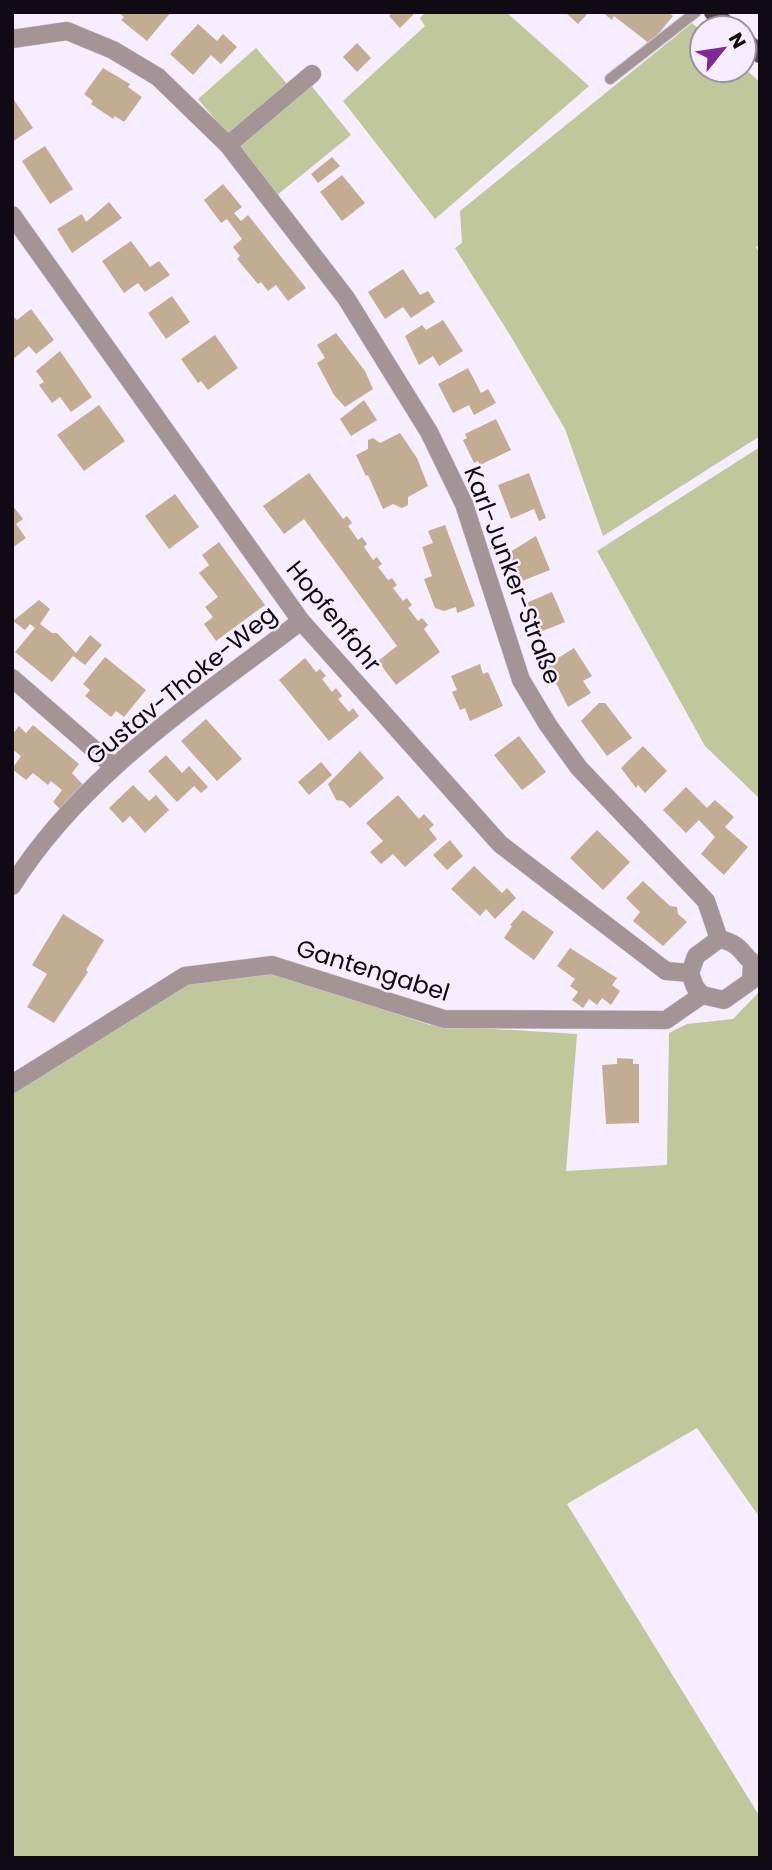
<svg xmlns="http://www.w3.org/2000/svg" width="772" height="1870" font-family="Poppins,sans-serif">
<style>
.green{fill:#bfc79b}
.building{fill:#c2ad93}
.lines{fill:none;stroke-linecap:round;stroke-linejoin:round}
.lane-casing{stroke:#d1c9d9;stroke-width:12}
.street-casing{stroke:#d1c9d9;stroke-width:19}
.primary-casing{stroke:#d1c9d9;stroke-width:19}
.lane{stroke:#a59496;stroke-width:10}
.street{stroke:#a59496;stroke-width:18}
.primary{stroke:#654a4d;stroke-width:18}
.labels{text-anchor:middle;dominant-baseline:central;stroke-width:5;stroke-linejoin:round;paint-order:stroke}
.street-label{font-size:24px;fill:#0f0a14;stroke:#f6edff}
</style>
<rect width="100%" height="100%" fill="#f6edff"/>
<path class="green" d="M426 12H506L589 86 435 219 343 101 425 26 420 18Z
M692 23 702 32V70L744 68 760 82V244L756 247 760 254V436L603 536 565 429 510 335 455 248 462 243 460 211Z
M256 48 288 85 229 136 198 99Z
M310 84 351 135 277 195 238 146Z
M760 447V799L705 746 597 551Z
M271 972 430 1025 577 1034 566 1171 667 1165 669 1033 687 1024 733 1019 760 991V1518L697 1428 567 1504 760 1817V1858H12V1094L190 982Z"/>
<path class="building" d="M118 12H171L147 41 121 20 124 17Z
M393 12H416L400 28 389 16Z
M565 12H589L578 24Z
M602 12H668L673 16 650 44 614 16 612 20Z
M198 24 217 41 223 34 237 47 221 64 211 55 193 75 170 54Z
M357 43 371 58 357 72 343 57Z
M103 68 130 84 128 87 142 97 124 122 115 116 113 119 91 104 93 101 84 94Z
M12 97 33 128 12 142Z
M45 146 73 189 50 204 22 161Z
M332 157 340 166 318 183 311 174Z
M342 175 365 203 342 221 320 192Z
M223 184 242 207 234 213 241 221 248 215 306 288 288 301 276 285 268 291 261 282 258 284 237 259 240 256 233 247 242 239 227 219 221 223 204 200Z
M109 202 122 218 72 253 57 229 82 214 86 222Z
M131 241 150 267 159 261 170 275 145 292 138 283 124 293 102 261Z
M403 269 420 295 428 291 435 302 411 318 403 307 385 319 368 292Z
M172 296 190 322 166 339 148 313Z
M31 309 54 340 36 354 29 346 12 360V315L17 320Z
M443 320 463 351 439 366 433 356 419 365 405 336 422 325 426 330Z
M336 333 365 371 373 389 345 407 334 395 317 363 325 358 317 345Z
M215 335 238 368 208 390 201 381 198 383 181 359Z
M60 351 92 397 71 412 60 397 52 403 39 385 44 382 36 371Z
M468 368 481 393 488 389 496 403 474 415 469 405 453 413 438 384Z
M364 400 377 420 351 436 340 419Z
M99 405 125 441 84 471 57 435Z
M496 419 511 450 480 465 478 461 474 463 463 440 467 438 465 434Z
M400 433 417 458 428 486 408 497V505L402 508 393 504 383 509 368 475 366 476 356 455 368 449V440L373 438 380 443Z
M309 473 343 519 347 516 352 523 348 526 358 540 362 537 367 544 364 547 373 560 377 557 382 564 378 567 388 580 392 578 397 585 393 588 403 601 407 598 412 605 408 608 418 621 422 618 428 625 424 629 440 652 396 685 378 661 397 646 323 545 304 519 284 534 263 506Z
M529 473 546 518 539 521 534 509 511 519 498 485Z
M175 494 199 527 169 549 145 516Z
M12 505 23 519 16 524 26 538 12 548Z
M445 525 475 606 457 613 456 607 444 611 435 608 424 579 432 576 422 547 433 543 428 531Z
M536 536 550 570 522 581 517 568 513 567 510 552Z
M219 542 265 605 216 641 204 624 213 617 205 607 218 597 199 573 209 565 202 555Z
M552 592 565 622 535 634 524 604Z
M39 600 50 609 40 624 52 633H57L76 653 90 635 102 645 85 665 73 656 52 682 15 652 35 628 30 624 25 630 13 621Z
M574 648 592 676 583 681 591 693 568 707 547 665Z
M105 657 146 690 124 717 116 711 111 717 85 696 90 690 83 684Z
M305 658 316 672 320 669 326 676 322 679 332 692 336 688 342 696 338 699 349 712 353 708 359 716 329 741 279 680Z
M480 664 483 674 488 672 503 706 470 721 465 708 460 710 452 692 457 690 451 676Z
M599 703H605L632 738 607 756 581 721Z
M206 719 242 759 217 781 181 741Z
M33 725 79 764 72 773 84 786 60 809 53 802 62 790 51 781 48 785 33 773 26 780 12 769 21 756 12 749V735L19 726 26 733Z
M519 736 546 772 522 790 494 755Z
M643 746 667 771 645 793 638 785 636 788 621 768Z
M360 751 384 778 350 808 343 801 336 800 328 784Z
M166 755 182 773 189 766 208 787 201 793 194 786 177 802 148 771Z
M321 762 332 775 309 795 298 782Z
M133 785 149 801 156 795 169 810 145 833 130 816 123 823 109 808Z
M686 787 707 808 715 800 734 817 725 827 748 847 724 875 701 854 715 837 699 820 686 833 663 810Z
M398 795 419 819 424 814 434 825 429 829 437 839 405 867 393 854 381 864 370 852 383 841 366 823Z
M597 830 630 862 603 890 570 858Z
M450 840 463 856 447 870 433 855Z
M474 866 502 893 507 888 516 898 495 919 486 909 480 916 451 889Z
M643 881 670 906 677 907 678 914 687 922 663 946 633 921 640 912 626 898Z
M523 910 554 932 534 960 504 938 512 926 510 925Z
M63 914 104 940 86 970 88 972 54 1023 27 1007 47 974 32 965Z
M570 948 617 978 612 985 620 991 611 1005 602 998 597 1005 589 999 583 1008 572 1000 578 992 570 986 575 979 557 966Z
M617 1058 633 1059V1064H639V1123L606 1124 602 1065 617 1064Z"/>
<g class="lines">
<defs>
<path id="lane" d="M610 79 696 12"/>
<path id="street" d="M12 39 67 31 113 50 158 77 228 145 346 298 429 432 464 504 521 680 548 725 579 768 706 901 719 939
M228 145 312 74
M12 215 301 621 500 844 666 971 690 973
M12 678 113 766
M12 886C82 774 198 700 301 621
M752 964 751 981 724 1000 702 995 695 987 690 973 696 956 719 939C746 944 742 961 760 966
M12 1084 185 976 272 965 444 1019 666 1020 702 995"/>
<path id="primary" d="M713 12 730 28
M744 40 760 54"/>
</defs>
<use href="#lane" class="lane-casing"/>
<use href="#street" class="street-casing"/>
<use href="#primary" class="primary-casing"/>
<use href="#lane" class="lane"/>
<use href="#street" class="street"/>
<use href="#primary" class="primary"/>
</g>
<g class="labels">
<g class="street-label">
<text transform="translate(513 575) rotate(69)">Karl-Junker-Straße</text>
<text transform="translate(334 616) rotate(51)">Hopfenfohr</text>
<text transform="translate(181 685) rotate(-39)">Gustav-Thoke-Weg</text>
<text transform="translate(373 970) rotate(17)">Gantengabel</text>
</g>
</g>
<rect width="772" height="1870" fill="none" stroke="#0f0a14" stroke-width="28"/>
<g transform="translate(723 49) rotate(60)"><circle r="33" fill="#f6edff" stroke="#9a92a1" stroke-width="2"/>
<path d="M0-5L12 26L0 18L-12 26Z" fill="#822895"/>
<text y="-10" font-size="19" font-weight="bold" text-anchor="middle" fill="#0f0a14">N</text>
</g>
</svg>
